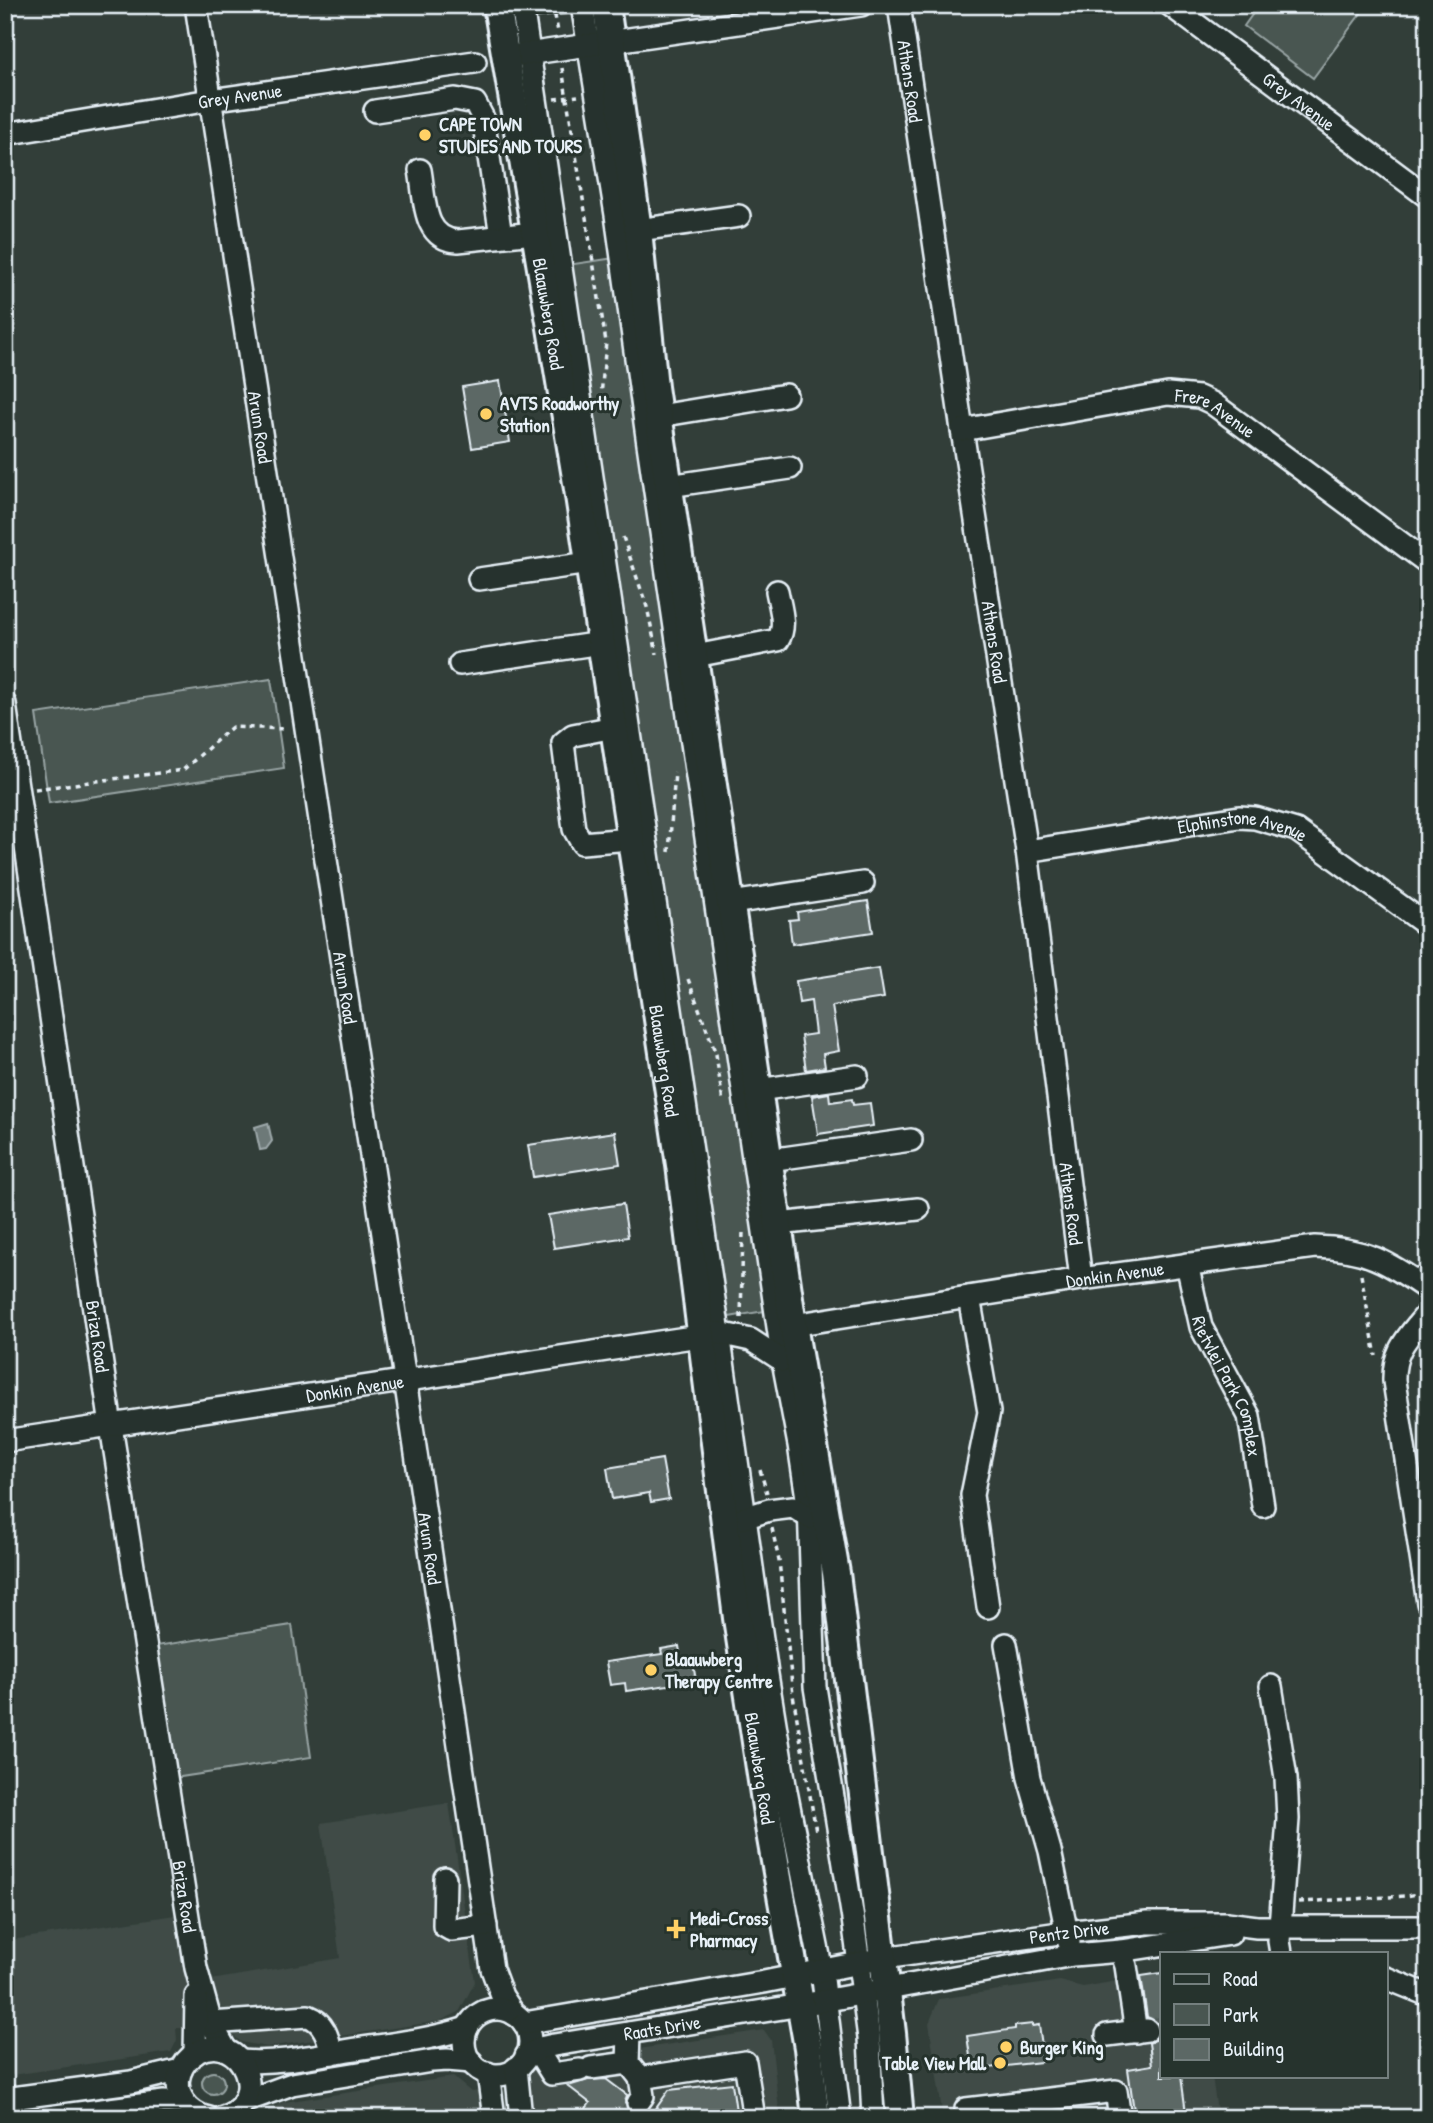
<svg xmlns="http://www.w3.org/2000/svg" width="1433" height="2123" font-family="'Patrick Hand',sans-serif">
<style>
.built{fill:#3f4b46}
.green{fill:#495651;stroke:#98a4a4;stroke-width:2}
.water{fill:#6d7978;stroke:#9ea9ab;stroke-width:2}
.building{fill:#5c6865;stroke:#e8f1f8;stroke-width:2}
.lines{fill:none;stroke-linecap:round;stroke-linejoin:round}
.minor-tunnel{stroke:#4d5956;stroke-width:21;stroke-dasharray:21 10;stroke-linecap:butt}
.minor-casing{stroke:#e8f1f8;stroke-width:26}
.major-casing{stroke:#e8f1f8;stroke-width:32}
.path{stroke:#e8f1f8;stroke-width:3.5;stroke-dasharray:5 5;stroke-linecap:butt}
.minor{stroke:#26332d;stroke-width:21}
.major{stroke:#26332d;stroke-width:26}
.poi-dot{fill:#ffd166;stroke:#26332d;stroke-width:2.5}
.labels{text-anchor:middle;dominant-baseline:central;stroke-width:6;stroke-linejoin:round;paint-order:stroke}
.street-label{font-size:19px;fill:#e8f1f8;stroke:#26332d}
.poi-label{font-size:19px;font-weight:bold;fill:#e8f1f8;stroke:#26332d;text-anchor:start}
</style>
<rect width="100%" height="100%" fill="#323e39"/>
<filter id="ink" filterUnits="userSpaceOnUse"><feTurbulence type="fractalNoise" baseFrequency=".0143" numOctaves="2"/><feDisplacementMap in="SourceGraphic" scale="14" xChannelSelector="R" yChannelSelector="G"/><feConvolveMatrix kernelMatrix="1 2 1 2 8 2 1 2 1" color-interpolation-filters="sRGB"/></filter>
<g filter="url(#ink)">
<path class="built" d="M449 1803 475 1982 459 2012 440 2021 267 2047 241 2042 226 2029 176 2028 177 2040 171 2052 5 2076V1941L188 1913 199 1982 340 1958 321 1823Z
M1162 1973V2076H1212L1218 2118H943L929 2023 939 1999 1060 1981 1083 1987Z
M764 2030 771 2040 780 2118H251L284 2102 453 2077 471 2092 480 2091 483 2111 530 2104 526 2078 533 2065Z"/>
<path class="green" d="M527 5H575V13L534 18Z
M1259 5H1367L1313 78 1244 26Z
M615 258 776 1309 717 1319 567 265Z
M271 679 284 768 49 803 36 714Z
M292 1625 311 1757 174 1778 156 1646Z
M202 2083a11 11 0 1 1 22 0a11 11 0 1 1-22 0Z"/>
<path class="water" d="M268 1123 272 1141 266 1149 260 1150 255 1127Z"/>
<path class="building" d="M500 381 510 442 472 448 462 387Z
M868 901 873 932 792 944 789 920 798 919 797 912Z
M879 968 884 998 832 1006 839 1051 823 1054 825 1067 806 1070 801 1036 815 1034 811 1001 799 1003 796 981Z
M829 1093 830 1102 852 1099 853 1105 870 1103 873 1126 818 1134 812 1096Z
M615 1132 620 1164 533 1177 528 1145Z
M623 1204 628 1237 554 1248 548 1215Z
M662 1459 669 1499 651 1502 649 1493 612 1499 607 1468Z
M679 1646 681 1659 692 1657 696 1681 626 1691 625 1683 610 1685 606 1662 662 1654 661 1649Z
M1162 1973V2076H1181L1186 2113 1181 2118H1135L1128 2069 1152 2065 1149 2043 1155 2040 1160 2029 1157 2022 1147 2017 1141 1976Z
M1032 2024V2026L1039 2025 1044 2059 1041 2062 972 2070 967 2036 1015 2029V2026Z
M606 2079 627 2095 625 2102 626 2109 637 2116 648 2111 652 2114 669 2090 732 2083 737 2118H579L590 2103 568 2086 588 2080Z"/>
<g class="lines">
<path class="minor-tunnel" d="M1147 2030 1162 2027
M627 2118 638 2103"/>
<defs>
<g id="minor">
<path id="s1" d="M196 5 405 1379 492 1969 502 1996 514 2014"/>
<path d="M522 5 719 1333 767 1674 786 1791 822 1971 840 2118"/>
<path d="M582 5 616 215 648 444 783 1361 799 1445 810 1518"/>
<path id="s2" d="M899 5 962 430 1027 851 1081 1279"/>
<path id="s3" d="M1170 5 1428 197"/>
<path d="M513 56 861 5"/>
<path d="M375 111 455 99 475 103 483 118 501 236"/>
<path id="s4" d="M5 134 210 100 475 62"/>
<path d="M420 170C425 197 422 240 458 241L534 233"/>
<path d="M638 230 739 216"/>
<path d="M659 416 786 395"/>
<path id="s5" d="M962 430 1168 394 1199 397 1212 403 1428 563"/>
<path d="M669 486 790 468"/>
<path d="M479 579 589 563"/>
<path d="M695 656 778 640C787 626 780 607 777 591"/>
<path d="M460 664 601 643"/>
<path id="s6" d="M5 704 111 1426 196 1968 211 2023 226 2050"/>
<path d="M614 727 573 735 563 743 574 829 582 843 630 839"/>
<path id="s7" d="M1027 851 1239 817 1255 818 1296 830 1428 926"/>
<path d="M731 903 863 883"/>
<path d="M758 1090 857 1076"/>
<path d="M769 1160 911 1140"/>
<path d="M778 1224 918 1209"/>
<path id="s8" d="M1187 1264 1201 1327 1249 1416 1263 1506"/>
<path d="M969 1297 989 1412 972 1495 988 1607"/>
<path d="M1428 1312C1409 1336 1393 1349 1394 1381L1428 1603"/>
<path id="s9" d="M793 1325 1081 1279 1315 1247C1364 1248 1389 1262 1428 1290"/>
<path id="s10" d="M5 1441 719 1333 751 1340 783 1361"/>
<path d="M809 1504 815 1687 853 1919 869 2038 873 2118"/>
<path d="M744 1518 769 1510 793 1507 810 1518"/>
<path d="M1006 1644 1029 1778 1050 1851 1069 1943"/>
<path d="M1271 1686 1286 1778 1288 1819 1279 1941 1281 1953"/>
<path d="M445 1878 444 1926 451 1930 486 1926"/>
<path d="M1121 1951 1126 1966 1136 2032"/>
<path d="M1386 1978 1428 1995"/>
<circle cx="497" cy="2042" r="33"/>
<path d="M211 2023 308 2016C324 2022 328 2037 332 2053"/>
<path id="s11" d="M524 2023 764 1982 884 1958 1066 1932 1147 1923H1226L1257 1927H1428"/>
<path d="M629 2033 628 2063 640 2078 745 2062 754 2118"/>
<path d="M1107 2035 1147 2030"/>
<path d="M537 2050 552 2074 580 2070"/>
<path d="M195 2054 196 1996"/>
<path id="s12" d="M526 2056 540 2048 554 2045 801 2005 1073 1955 1121 1951 1230 1934"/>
<path d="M241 2061C277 2064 313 2056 349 2050 389 2044 429 2040 467 2028"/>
<path d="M516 2068 521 2118"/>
<path d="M591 2068 628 2063"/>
<path d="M488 2073 494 2118"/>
<path d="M5 2099 131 2082 181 2070"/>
<path d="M243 2102 292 2084 432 2061 447 2060 472 2062"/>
<path d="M638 2103 643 2096 640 2078"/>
<path d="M966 2109 1116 2091 1120 2118"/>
<path d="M40 2118 164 2102 185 2103"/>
<path d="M209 2118C188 2113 173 2094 180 2073 183 2064 189 2057 197 2052 241 2029 274 2103 220 2118"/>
</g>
<g id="major">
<path id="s13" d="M497 5 578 489 680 1165 737 1618 769 1827 808 2048 816 2118"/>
<path d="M606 5 638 230 654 387 793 1325 836 1573 892 2033 900 2118"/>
</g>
</defs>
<use href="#minor" class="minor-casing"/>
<use href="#major" class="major-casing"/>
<path class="path" d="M553 5 558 32
M562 68 606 342 601 396
M554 99 578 96
M623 537 647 607 657 654
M35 789 183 770 232 727 287 729
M669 852 675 772
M688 979 716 1054 723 1103
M1361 1275 1376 1356
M741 1318 743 1231
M760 1470 767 1493
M772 1528 779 1561 793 1695 816 1831
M1299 1902 1406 1896 1428 1892"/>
<use href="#minor" class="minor"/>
<use href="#major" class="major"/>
</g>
</g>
<g class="poi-dot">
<circle cx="425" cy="135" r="7"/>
<circle cx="486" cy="414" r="7"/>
<circle cx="651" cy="1670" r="7"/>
<path d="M672.5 1918.5h7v7h7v7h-7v7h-7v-7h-7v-7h7z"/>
<circle cx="1006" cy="2047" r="7"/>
<circle cx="1000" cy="2063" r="7"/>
</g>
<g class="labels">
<g class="street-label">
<text stroke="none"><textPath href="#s2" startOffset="77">Athens Road</textPath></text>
<text stroke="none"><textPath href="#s4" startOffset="238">Grey Avenue</textPath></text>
<text stroke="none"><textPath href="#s3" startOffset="161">Grey Avenue</textPath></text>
<text stroke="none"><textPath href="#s13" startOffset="313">Blaauwberg Road</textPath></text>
<text stroke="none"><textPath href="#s5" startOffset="261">Frere Avenue</textPath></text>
<text stroke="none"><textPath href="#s1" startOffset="427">Arum Road</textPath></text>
<text stroke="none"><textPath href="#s2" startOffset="644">Athens Road</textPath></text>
<text stroke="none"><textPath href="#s7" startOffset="219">Elphinstone Avenue</textPath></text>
<text stroke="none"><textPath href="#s1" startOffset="994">Arum Road</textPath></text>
<text stroke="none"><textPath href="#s13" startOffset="1069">Blaauwberg Road</textPath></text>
<text stroke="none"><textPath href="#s2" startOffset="1211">Athens Road</textPath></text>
<text stroke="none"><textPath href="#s9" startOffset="326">Donkin Avenue</textPath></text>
<text stroke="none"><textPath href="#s6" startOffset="639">Briza Road</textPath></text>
<text stroke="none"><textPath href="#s8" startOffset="130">Rietvlei Park Complex</textPath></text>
<text stroke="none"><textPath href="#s10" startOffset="354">Donkin Avenue</textPath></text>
<text stroke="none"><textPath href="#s1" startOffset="1561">Arum Road</textPath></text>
<text stroke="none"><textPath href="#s13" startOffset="1783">Blaauwberg Road</textPath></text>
<text stroke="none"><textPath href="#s6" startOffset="1206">Briza Road</textPath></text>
<text stroke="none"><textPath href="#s11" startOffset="553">Pentz Drive</textPath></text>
<text stroke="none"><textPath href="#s12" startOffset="140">Raats Drive</textPath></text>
</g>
<g class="poi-label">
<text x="439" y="124">CAPE TOWN<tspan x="439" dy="22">STUDIES AND TOURS</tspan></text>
<text x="500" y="403">AVTS Roadworthy<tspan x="500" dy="22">Station</tspan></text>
<text x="665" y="1659">Blaauwberg<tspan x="665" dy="22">Therapy Centre</tspan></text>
<text x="690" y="1918">Medi-Cross<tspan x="690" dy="22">Pharmacy</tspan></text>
<text x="1020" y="2047">Burger King</text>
<text x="986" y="2063" text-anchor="end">Table View Mall</text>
</g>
</g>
<rect width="1433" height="2123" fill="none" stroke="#26332d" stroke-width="28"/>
<rect x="14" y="14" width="1405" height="2095" fill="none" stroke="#e8f1f8" stroke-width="2.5" filter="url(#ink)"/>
<rect x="1160" y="1952" width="228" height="126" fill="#26332d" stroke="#747f7e" stroke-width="2"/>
<rect x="1174" y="1974" width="35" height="10" fill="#26332d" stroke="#747f7e" stroke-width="2"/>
<text x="1223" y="1986" font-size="21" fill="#e8f1f8">Road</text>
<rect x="1174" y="2004" width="35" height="21" fill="#495651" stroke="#747f7e" stroke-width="2"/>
<text x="1223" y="2022" font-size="21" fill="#e8f1f8">Park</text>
<rect x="1174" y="2039" width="35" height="21" fill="#5c6865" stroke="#747f7e" stroke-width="2"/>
<text x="1223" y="2056" font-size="21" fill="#e8f1f8">Building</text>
</svg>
